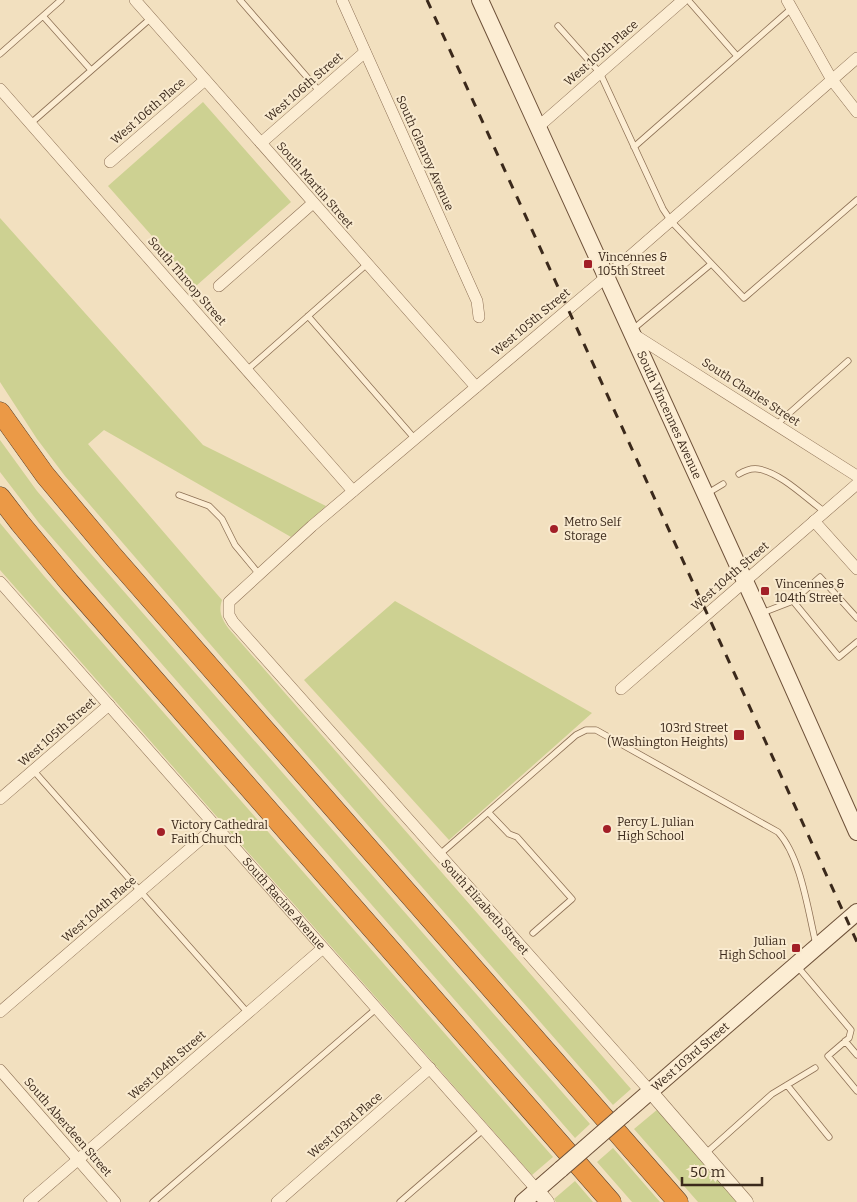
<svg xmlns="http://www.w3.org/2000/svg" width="857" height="1202" font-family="Bitter,serif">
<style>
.green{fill:#cdd192}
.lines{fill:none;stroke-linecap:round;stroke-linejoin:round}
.service-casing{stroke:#8d7055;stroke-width:7}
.minor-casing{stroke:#8d7055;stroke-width:12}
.tertiary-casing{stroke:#8d7055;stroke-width:15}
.secondary-casing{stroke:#6e5139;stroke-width:18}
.motorway-casing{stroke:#5a3e2a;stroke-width:21}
.service{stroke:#fcedd3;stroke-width:5.5}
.minor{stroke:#fcedd3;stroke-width:11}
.tertiary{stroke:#fcedd3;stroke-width:14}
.secondary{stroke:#fcedd3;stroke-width:16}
.motorway{stroke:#eb9946;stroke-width:20}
.rail{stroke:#3b291b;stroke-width:3;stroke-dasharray:9 9;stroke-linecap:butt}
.secondary-bridge-casing{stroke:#6e5139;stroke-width:18;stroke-linecap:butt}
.secondary-bridge{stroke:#fcedd3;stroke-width:16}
.poi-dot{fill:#a21f27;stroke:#f9eacf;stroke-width:2}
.labels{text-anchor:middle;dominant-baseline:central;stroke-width:4;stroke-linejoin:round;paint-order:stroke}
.street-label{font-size:12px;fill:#3b291b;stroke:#f9eacf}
.poi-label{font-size:12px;fill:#3b291b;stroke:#f9eacf;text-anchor:start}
</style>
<rect width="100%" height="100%" fill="#f2e0bf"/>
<path class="green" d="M203 102 291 202 196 286 108 186Z
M0 218 203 445 326 506 291 537 104 430 88 444 222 600C218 612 222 619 229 629L631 1089 614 1104 613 1105 267 710 65 476 37 439 0 382Z
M0 440 37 491 85 547 590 1124 575 1138 39 523 0 472Z
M0 523 44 576 553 1157 532 1175 0 570Z
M395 601 592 713 449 840 304 680Z
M658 1109 739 1202H698L634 1129Z
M613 1148 660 1202H632L597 1162Z
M575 1181 593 1202H556L554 1199Z"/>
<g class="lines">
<defs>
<path id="service" d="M240 0 320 92
M688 0 737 56
M43 16 91 70
M558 26 600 73 663 209 671 221 744 298 857 200
M0 54 61 0
M30 124 151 18
M634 147 792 8
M308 316 415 439
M632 330 711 264
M247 370 367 264
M776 425 848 361
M739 474C744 471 751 468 758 469 780 472 807 499 825 512
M708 493 723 484
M179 495 209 506 222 519 235 545 259 574
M793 601 839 657 857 642
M762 613 793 601 820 577 857 618
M33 770 248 1013
M488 812 509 834 517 837 572 899 533 933
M439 855 576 735 586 730H596L778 832C801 857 808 911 816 944
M797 966 851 1030 849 1038 828 1056 857 1091
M845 1041 857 1055
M787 1085 829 1137
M705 1154 772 1094 815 1068
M153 1202 377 1008
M400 1202 484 1129"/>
<g id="minor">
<path d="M135 0 476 387"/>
<path d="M342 0 477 301 479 317"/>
<path d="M787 0 832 80 857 112"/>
<path d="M0 89 353 491"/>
<path d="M538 127 683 0"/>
<path d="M261 143 365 52"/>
<path d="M110 162 205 80"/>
<path d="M219 286 313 203"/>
<path d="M633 334 857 476"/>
<path d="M814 521 857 569"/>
<path id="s1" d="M0 582 537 1190"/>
<path d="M621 689 857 484"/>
<path d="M0 799 109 705"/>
<path d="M0 1012 215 827"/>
<path d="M0 1070 115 1202"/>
<path d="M650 1091 233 622 229 615V602L312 526 605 278 857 58"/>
<path d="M29 1202 323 948"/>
<path d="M277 1202 430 1068"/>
</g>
<path id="tertiary" d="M650 1091 746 1202
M537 1190 547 1202"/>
<g id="secondary">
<path id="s2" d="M480 0 760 614 857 832"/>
<path id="s3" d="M623 1115 857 912"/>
<path d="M523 1202 561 1169"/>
</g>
<path id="motorway" d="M0 412 45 475 112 555 678 1202
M0 497 20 523 69 582 611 1202"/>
</defs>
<use href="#service" class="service-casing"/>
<use href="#minor" class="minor-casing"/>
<use href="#tertiary" class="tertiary-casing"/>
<use href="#secondary" class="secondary-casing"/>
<use href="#motorway" class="motorway-casing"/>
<use href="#service" class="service"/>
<use href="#minor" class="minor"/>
<use href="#tertiary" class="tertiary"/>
<use href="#secondary" class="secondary"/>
<use href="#motorway" class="motorway"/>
<path class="rail" d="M427 0 857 942"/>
<defs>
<path id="secondary-bridge" d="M561 1169 623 1115"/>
</defs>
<use href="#secondary-bridge" class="secondary-bridge-casing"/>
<use href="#secondary-bridge" class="secondary-bridge"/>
</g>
<g class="poi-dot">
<rect x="583" y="259" width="10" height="10" rx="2.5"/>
<circle cx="554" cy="529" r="5"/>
<rect x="760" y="586" width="10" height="10" rx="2.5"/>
<rect x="733" y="729" width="12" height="12" rx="2.5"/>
<circle cx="607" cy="829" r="5"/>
<circle cx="161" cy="832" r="5"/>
<rect x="791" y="943" width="10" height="10" rx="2.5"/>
</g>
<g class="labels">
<g class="street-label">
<text transform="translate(601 53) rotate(-41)">West 105th Place</text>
<text transform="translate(304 87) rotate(-41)">West 106th Street</text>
<text transform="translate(148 111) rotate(-41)">West 106th Place</text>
<text transform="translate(425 153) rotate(66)">South Glenroy Avenue</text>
<text transform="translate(315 185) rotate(49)">South Martin Street</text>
<text transform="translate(187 281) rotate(49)">South Throop Street</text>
<text transform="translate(531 322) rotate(-40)">West 105th Street</text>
<text transform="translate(751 392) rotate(33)">South Charles Street</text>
<text stroke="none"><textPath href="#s2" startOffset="456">South Vincennes Avenue</textPath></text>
<text transform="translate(730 576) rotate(-41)">West 104th Street</text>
<text transform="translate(57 732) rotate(-41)">West 105th Street</text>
<text stroke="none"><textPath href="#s1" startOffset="429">South Racine Avenue</textPath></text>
<text transform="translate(485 907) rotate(48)">South Elizabeth Street</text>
<text transform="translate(99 909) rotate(-41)">West 104th Place</text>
<text stroke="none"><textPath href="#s3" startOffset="89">West 103rd Street</textPath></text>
<text transform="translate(167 1065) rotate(-41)">West 104th Street</text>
<text transform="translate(345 1125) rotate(-41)">West 103rd Place</text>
<text transform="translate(68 1127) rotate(49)">South Aberdeen Street</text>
</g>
<g class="poi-label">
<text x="598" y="257">Vincennes &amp;<tspan x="598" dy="14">105th Street</tspan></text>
<text x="564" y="522">Metro Self<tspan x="564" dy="14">Storage</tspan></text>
<text x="775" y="584">Vincennes &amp;<tspan x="775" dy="14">104th Street</tspan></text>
<text x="728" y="728" text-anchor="end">103rd Street<tspan x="728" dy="14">(Washington Heights)</tspan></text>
<text x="617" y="822">Percy L. Julian<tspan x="617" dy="14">High School</tspan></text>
<text x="171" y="825">Victory Cathedral<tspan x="171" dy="14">Faith Church</tspan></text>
<text x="786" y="941" text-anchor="end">Julian<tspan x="786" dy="14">High School</tspan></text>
</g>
</g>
<path d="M682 1177v8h80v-8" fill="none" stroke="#3b291b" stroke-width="2.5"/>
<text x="690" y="1177" font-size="15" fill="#3b291b" stroke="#f9eacf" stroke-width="4" paint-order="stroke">50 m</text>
</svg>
